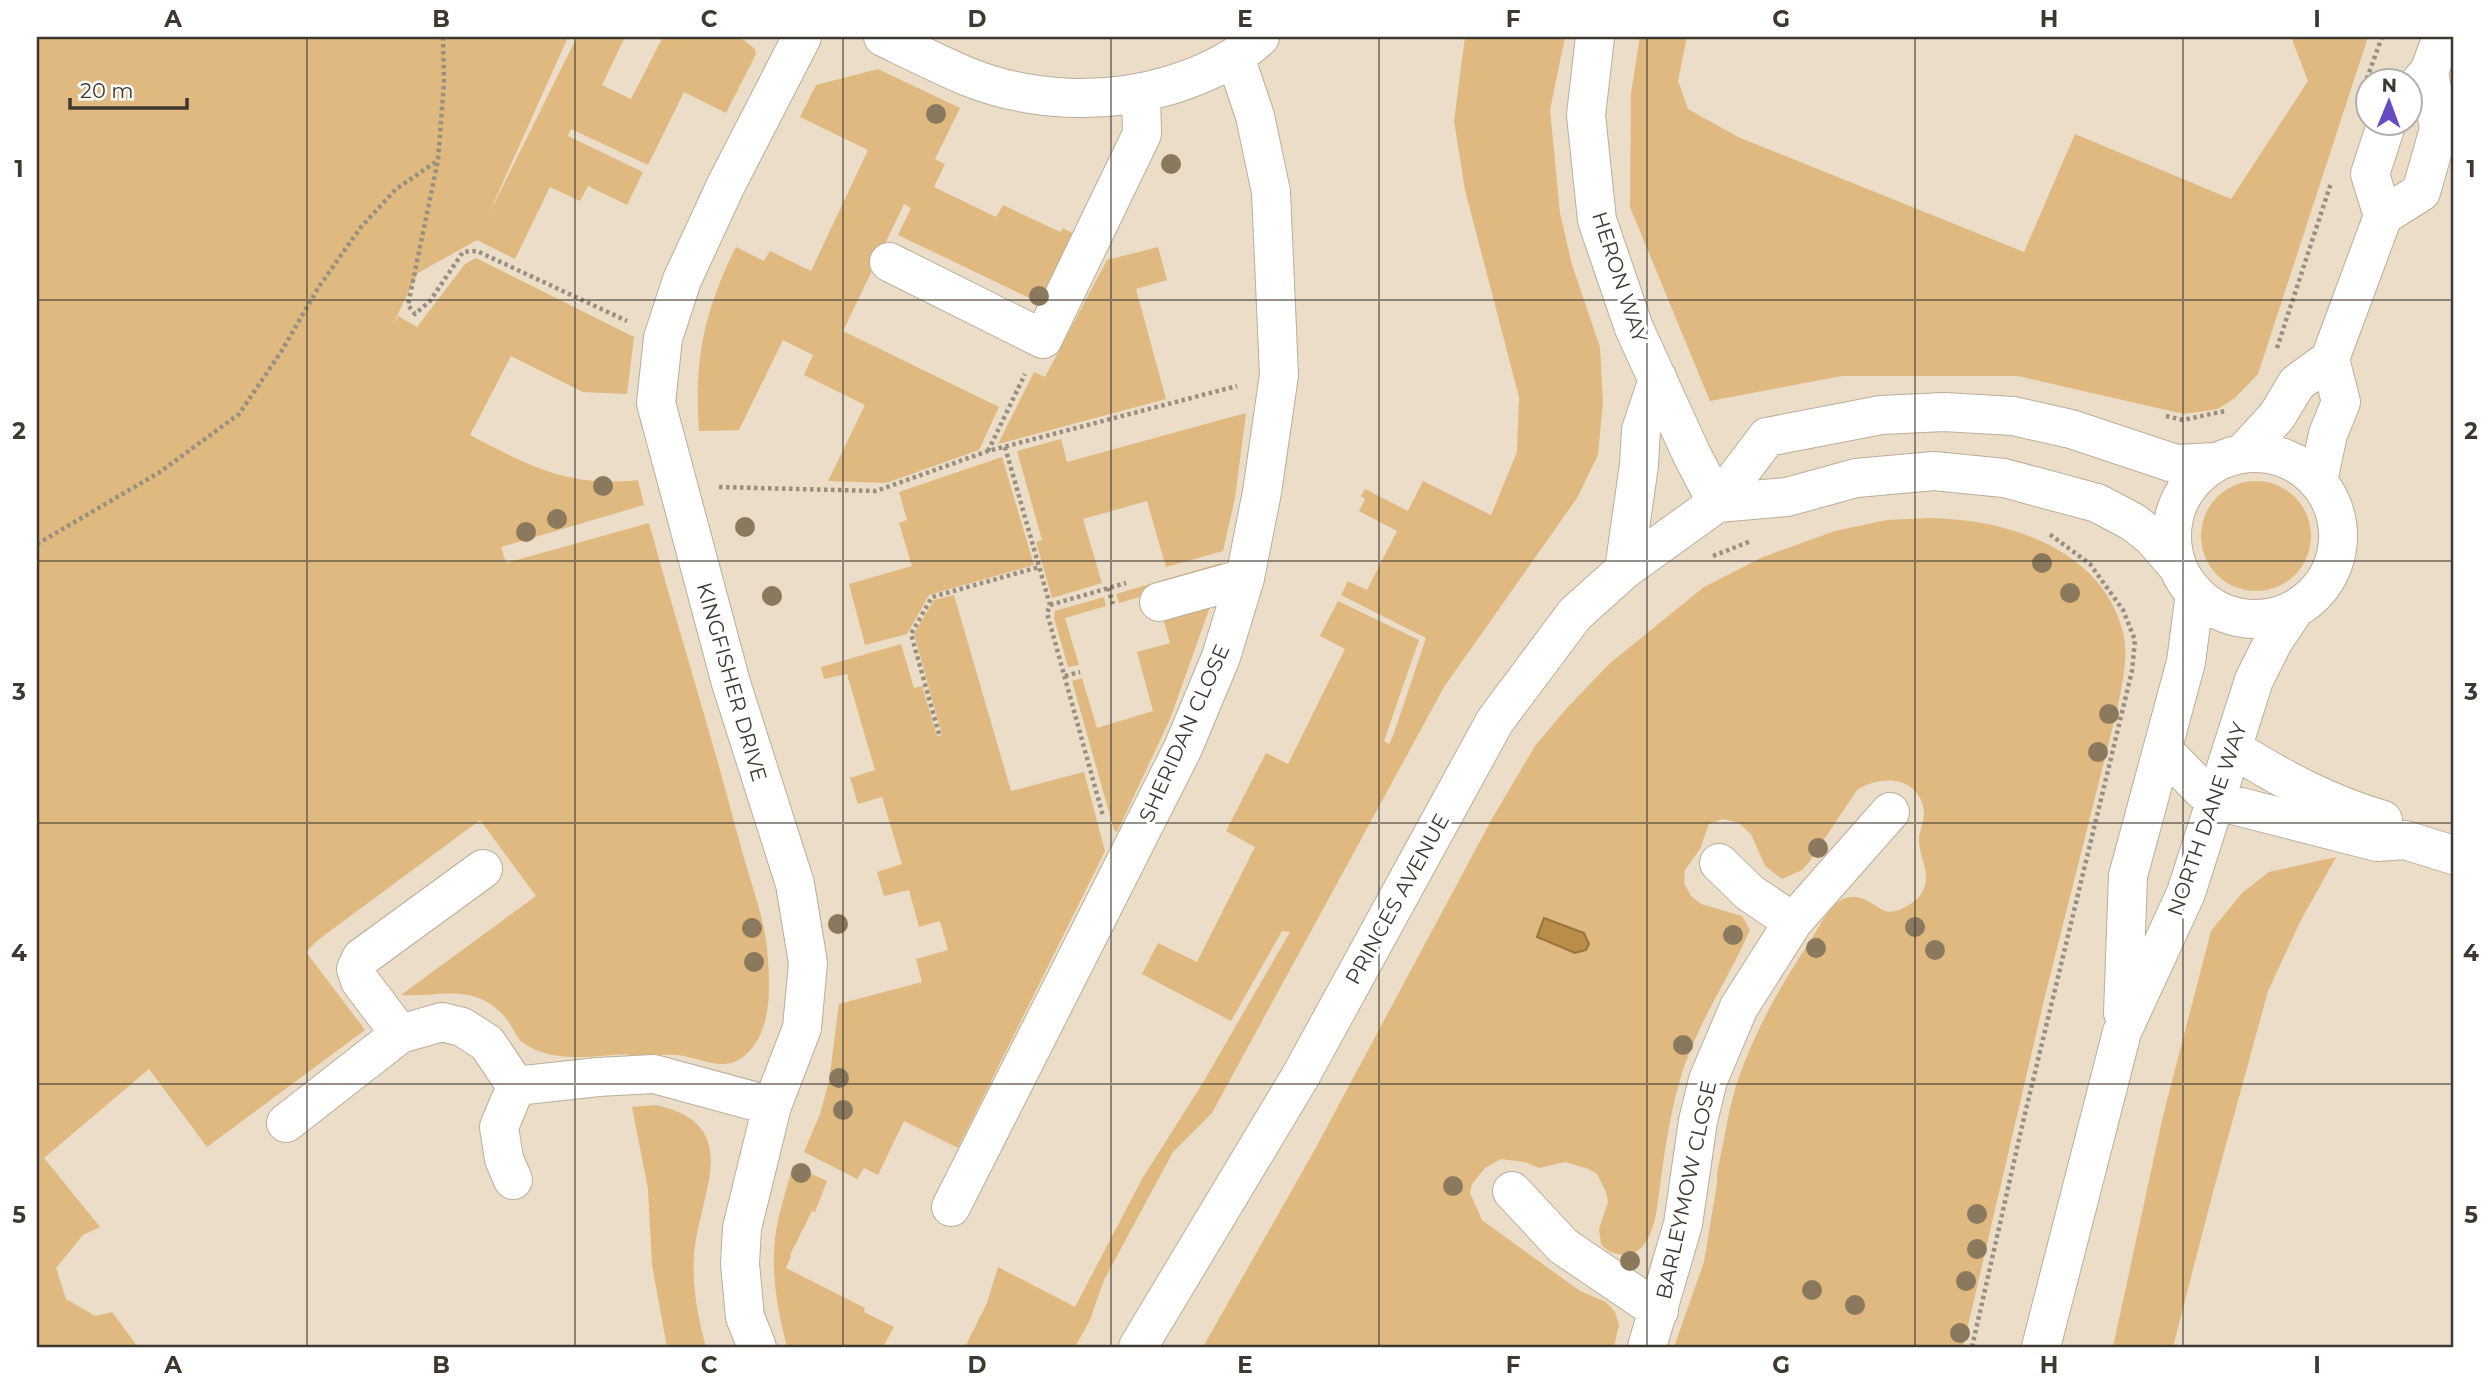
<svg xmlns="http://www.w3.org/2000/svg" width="2490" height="1384" font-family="Montserrat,sans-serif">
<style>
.green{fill:#dfb97f}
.water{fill:#ba8e46;stroke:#95743f;stroke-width:2}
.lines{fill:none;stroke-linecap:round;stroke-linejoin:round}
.minor-casing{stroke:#bbae9a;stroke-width:40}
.path{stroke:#998f80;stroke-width:4.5;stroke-dasharray:3.5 3.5;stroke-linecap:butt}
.minor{stroke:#fff;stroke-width:38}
.tree{fill:#8a795d}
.grid{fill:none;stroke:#3e3830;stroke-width:2;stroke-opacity:0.55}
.labels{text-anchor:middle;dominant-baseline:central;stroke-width:7;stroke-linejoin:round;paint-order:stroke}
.street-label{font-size:21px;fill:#3e3830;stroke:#fff}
.neatline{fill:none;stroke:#3e3830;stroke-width:2.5}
.grid-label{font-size:23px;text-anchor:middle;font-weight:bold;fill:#3e3830}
</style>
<rect width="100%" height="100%" fill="#ebddc8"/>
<path class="green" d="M37 37H568L487 218 577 37H625L602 85 631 99 663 37H740L755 49 756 54 726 113 684 92 648 165 571 129 568 136 643 172 627 205 588 186 580 201 550 187 515 259 477 240 418 273 392 326 398 316 417 327 465 264 476 258 634 337 627 394 583 392 511 356 470 435C529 466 569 488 638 480L644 505 501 547 506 563 649 523C678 629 711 733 739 840 748 875 763 912 767 948 770 983 774 1033 743 1057 722 1073 699 1057 677 1055 661 1054 645 1056 629 1058L628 1054C595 1056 551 1064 522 1042 517 1038 514 1030 510 1024 501 1010 488 1000 472 996 449 990 425 997 401 995L536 896 480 820 318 940 306 952 365 1030 207 1147 149 1069 44 1158 100 1227 83 1235 56 1268 66 1299 95 1316 112 1312 138 1347H37Z
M1465 37H1565L1550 110 1560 213 1572 265 1600 347 1603 401 1598 455 1577 498 1444 687 1212 1113 1173 1152 1104 1280 1090 1320 1075 1347H965L987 1303 998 1267 1075 1307 1142 1179 1204 1081 1290 932 1282 931 1231 1021 1142 974 1158 943 1197 962 1255 847 1226 831 1266 753 1288 764 1345 649 1320 636 1338 601 1419 640 1384 741 1389 744 1393 736 1426 638 1341 595 1348 581 1367 590 1397 531 1359 511 1365 499 1361 496 1365 489 1408 511 1423 481 1491 515 1517 452 1519 397 1465 190 1454 121Z
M1640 37H1687L1678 81 1688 109 1738 137 2024 252 2075 134 2231 199 2308 81 2291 37H2368L2258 374 2235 398 2218 409 2184 414 2018 376H1842L1710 401 1630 207 1631 93Z
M878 69 960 108 935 159 945 164 934 187 996 217 1003 205 1060 232 1063 228 1078 236 1044 305 898 235 911 208 904 204 843 331 999 407 979 450 886 483 828 481 865 405 804 375 813 355 783 340 739 430 699 431C694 360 704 311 736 247L764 261 770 251 811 271 868 150 800 117 816 85Z
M1158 247 1167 280 1136 289 1166 399 998 444 1034 372 1045 377 1107 260Z
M1246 413 1235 498 1223 551 1166 567 1147 501 1083 519 1102 583 1052 598 1036 542 1042 540 1017 451 1061 439 1067 462Z
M1002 457 1034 565 929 595 907 634 865 645 849 584 912 566 899 523 907 520 899 492Z
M2201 536a55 55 0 1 1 110 0a55 55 0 1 1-110 0Z
M1930 518C2008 519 2106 550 2124 637 2128 660 2122 684 2118 706L2044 1000 1963 1347H1674L1704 1262 1717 1184V1173C1724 1142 1728 1110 1738 1080 1756 1028 1782 983 1812 938 1820 926 1830 903 1846 898 1863 893 1871 905 1885 911 1896 915 1915 903 1921 894 1933 876 1920 860 1919 842 1918 832 1925 822 1924 811 1920 776 1880 774 1857 790L1809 862 1802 870 1782 879 1765 866 1751 834 1739 823 1723 819 1709 824 1700 849 1685 870 1684 883 1691 896 1701 904 1742 916 1750 930C1728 980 1695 1027 1680 1080 1670 1114 1665 1150 1660 1185 1657 1205 1657 1224 1646 1242 1636 1259 1612 1258 1601 1244L1599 1229 1608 1202 1606 1192 1597 1174 1589 1169 1565 1162 1539 1168 1525 1162 1501 1159 1485 1168 1472 1184 1470 1193 1482 1220 1580 1291 1606 1302 1615 1312 1619 1325 1614 1347H1203L1314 1151 1493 817 1535 746 1566 709 1609 664 1704 587 1763 557 1835 531 1887 520Z
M1221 563 1218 574 1119 603 1116 594Z
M954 595 1011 791 1084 772 1105 851 958 1148 904 1121 878 1175 864 1168 857 1179 804 1152 820 1114 829 1081 839 1004 922 982 916 959 948 950 940 921 919 927 909 890 884 896 877 872 902 864 882 797 858 804 850 778 875 770 847 674 824 679 821 667 901 644 914 688 922 686 937 736 942 735 914 634 934 600Z
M1104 597 1106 606 1065 618 1079 665 1068 667 1054 618 1055 611Z
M1212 601 1170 719 1117 832 1114 830 1072 681 1082 678 1097 728 1153 711 1137 652 1170 643 1162 615Z
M2336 857 2300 922 2268 991 2213 1192 2173 1347H2113L2163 1116 2211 931 2242 893 2269 872Z
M656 1105C747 1125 698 1195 694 1256 692 1287 698 1318 706 1347H667L652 1265 648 1189 632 1107Z
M793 1165 827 1181 815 1212 812 1211 790 1255 791 1256 786 1268 865 1308 864 1312 894 1327 883 1347H787C778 1312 771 1276 775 1239 778 1213 787 1189 793 1165Z"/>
<path class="water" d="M1544 918 1584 933 1589 944 1586 950 1575 953 1537 937Z"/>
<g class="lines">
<defs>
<path id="minor" d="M883 37C910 50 938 64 966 76 1030 102 1105 105 1171 85 1203 75 1236 60 1260 37
M1595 37 1586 115 1597 220 1634 328 1691 453 1717 503
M2411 92 2429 72 2442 37
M2383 216 2421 192 2439 129 2429 72
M889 262 1043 339 1142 134 1141 94
M2243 453 2277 416 2297 383 2330 359
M2172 536a83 83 0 1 1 166 0a83 83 0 1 1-166 0Z
M2318 481 2328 434 2341 402 2330 359 2383 216 2370 174 2387 122
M1717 503 1787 497 1856 478 1934 471 2004 478 2097 503 2133 522 2152 537 2177 566
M1624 570 1639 465 1641 430 1658 379
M1159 602 1245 578
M2232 748C2282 779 2326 803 2383 820
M2163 750 2203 791 2229 804 2377 842 2405 840 2453 855
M1719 863 1750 893 1793 922
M2123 1013 2128 876 2186 662 2195 593
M400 1034 360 981 356 969 361 958 483 869
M286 1123 400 1034 442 1022 462 1027 487 1043 516 1086
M513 1180 504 1159 499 1127 516 1086 598 1077 654 1074 772 1106
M1512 1191 1563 1246 1659 1311
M951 1207 1183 748 1221 657 1245 578 1262 492 1279 375 1271 192 1255 116 1235 57
M757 1347 745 1317 740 1264 742 1228 772 1106 802 1028 808 963 795 884 731 683 656 403 663 338 682 280 726 185 802 37
M1138 1347 1300 1077 1495 721 1575 614 1624 570 1717 503 1767 437 1881 415 1944 412 2013 416 2071 429 2176 464 2215 462
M1647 1347 1683 1224 1698 1121 1708 1080 1739 1007 1793 922 1890 812
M2041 1347 2122 1032 2186 893 2254 680 2273 642 2295 609"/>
</defs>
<use href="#minor" class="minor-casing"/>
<path class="path" d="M443 37 444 83 438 160 408 305 415 314 430 301 463 252 477 251 627 321
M2362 92 2382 37
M2277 348 2331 183
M2166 416 2183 420 2225 411
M1005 447 1050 605 1047 613 1103 816
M988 451 1025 374
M719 487 876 491 988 451 1237 386
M37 544 160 472 239 414 281 352 318 288 361 227 396 189 437 161
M1713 556 1751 541
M1108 588 1113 604
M1050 605 1126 583
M1065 676 1080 672
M939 734 911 634 932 597 1039 567
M1972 1347 2023 1122 2132 671 2135 640 2123 610 2090 564 2048 533"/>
<use href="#minor" class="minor"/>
</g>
<g class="tree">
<circle cx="936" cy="114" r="10"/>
<circle cx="1171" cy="164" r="10"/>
<circle cx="1039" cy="296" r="10"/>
<circle cx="603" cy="486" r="10"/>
<circle cx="557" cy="519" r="10"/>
<circle cx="745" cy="527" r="10"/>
<circle cx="526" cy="532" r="10"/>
<circle cx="2042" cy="563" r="10"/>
<circle cx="2070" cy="593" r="10"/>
<circle cx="772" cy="596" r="10"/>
<circle cx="2109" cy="714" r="10"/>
<circle cx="2098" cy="752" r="10"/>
<circle cx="1818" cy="848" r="10"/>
<circle cx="838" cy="924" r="10"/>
<circle cx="1915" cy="927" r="10"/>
<circle cx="752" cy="928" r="10"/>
<circle cx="1733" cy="935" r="10"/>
<circle cx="1816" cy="948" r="10"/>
<circle cx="1935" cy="950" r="10"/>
<circle cx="754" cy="962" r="10"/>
<circle cx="1683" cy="1045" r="10"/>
<circle cx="839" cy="1078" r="10"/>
<circle cx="843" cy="1110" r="10"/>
<circle cx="801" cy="1173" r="10"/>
<circle cx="1453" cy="1186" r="10"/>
<circle cx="1977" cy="1214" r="10"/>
<circle cx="1977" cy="1249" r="10"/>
<circle cx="1630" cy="1261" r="10"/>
<circle cx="1966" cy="1281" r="10"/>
<circle cx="1812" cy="1290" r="10"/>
<circle cx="1855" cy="1305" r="10"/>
<circle cx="1960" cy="1333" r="10"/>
</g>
<path class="grid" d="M307 37V1347M575 37V1347M843 37V1347M1111 37V1347M1379 37V1347M1647 37V1347M1915 37V1347M2183 37V1347M37 300H2453M37 561H2453M37 823H2453M37 1084H2453"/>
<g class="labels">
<g class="street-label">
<text transform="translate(1620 277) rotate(72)">HERON WAY</text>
<text transform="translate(732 682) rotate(74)">KINGFISHER DRIVE</text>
<text transform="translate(1184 733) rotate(-66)">SHERIDAN CLOSE</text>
<text transform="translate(2207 819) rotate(-71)">NORTH DANE WAY</text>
<text transform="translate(1397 899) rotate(-61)">PRINCES AVENUE</text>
<text transform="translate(1686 1190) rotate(-78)">BARLEYMOW CLOSE</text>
</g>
</g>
<rect width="2490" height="1384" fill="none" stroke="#ffffff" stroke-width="77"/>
<g transform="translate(2389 102) rotate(1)"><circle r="33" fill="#ffffff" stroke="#b2afac" stroke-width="2"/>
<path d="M0-5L12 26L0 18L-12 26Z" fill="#654cc5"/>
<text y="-10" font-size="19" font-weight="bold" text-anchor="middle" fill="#3e3830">N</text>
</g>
<path d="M70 98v10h117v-10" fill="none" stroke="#3e3830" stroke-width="3.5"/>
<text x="80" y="98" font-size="21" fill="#3e3830" stroke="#ffffff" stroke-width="5" paint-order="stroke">20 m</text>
<rect x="38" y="38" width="2414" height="1308" class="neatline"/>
<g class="grid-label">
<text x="173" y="27">A</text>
<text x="441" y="27">B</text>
<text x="709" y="27">C</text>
<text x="977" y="27">D</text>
<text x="1245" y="27">E</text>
<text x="1513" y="27">F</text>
<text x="1781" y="27">G</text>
<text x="2049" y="27">H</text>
<text x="2317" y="27">I</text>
<text x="19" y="177">1</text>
<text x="2471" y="177">1</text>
<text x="19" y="439">2</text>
<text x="2471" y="439">2</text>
<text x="19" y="700">3</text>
<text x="2471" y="700">3</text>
<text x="19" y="961">4</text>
<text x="2471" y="961">4</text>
<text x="19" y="1223">5</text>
<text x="2471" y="1223">5</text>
<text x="173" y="1373">A</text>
<text x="441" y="1373">B</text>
<text x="709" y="1373">C</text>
<text x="977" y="1373">D</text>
<text x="1245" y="1373">E</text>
<text x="1513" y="1373">F</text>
<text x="1781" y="1373">G</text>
<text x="2049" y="1373">H</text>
<text x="2317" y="1373">I</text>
</g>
</svg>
